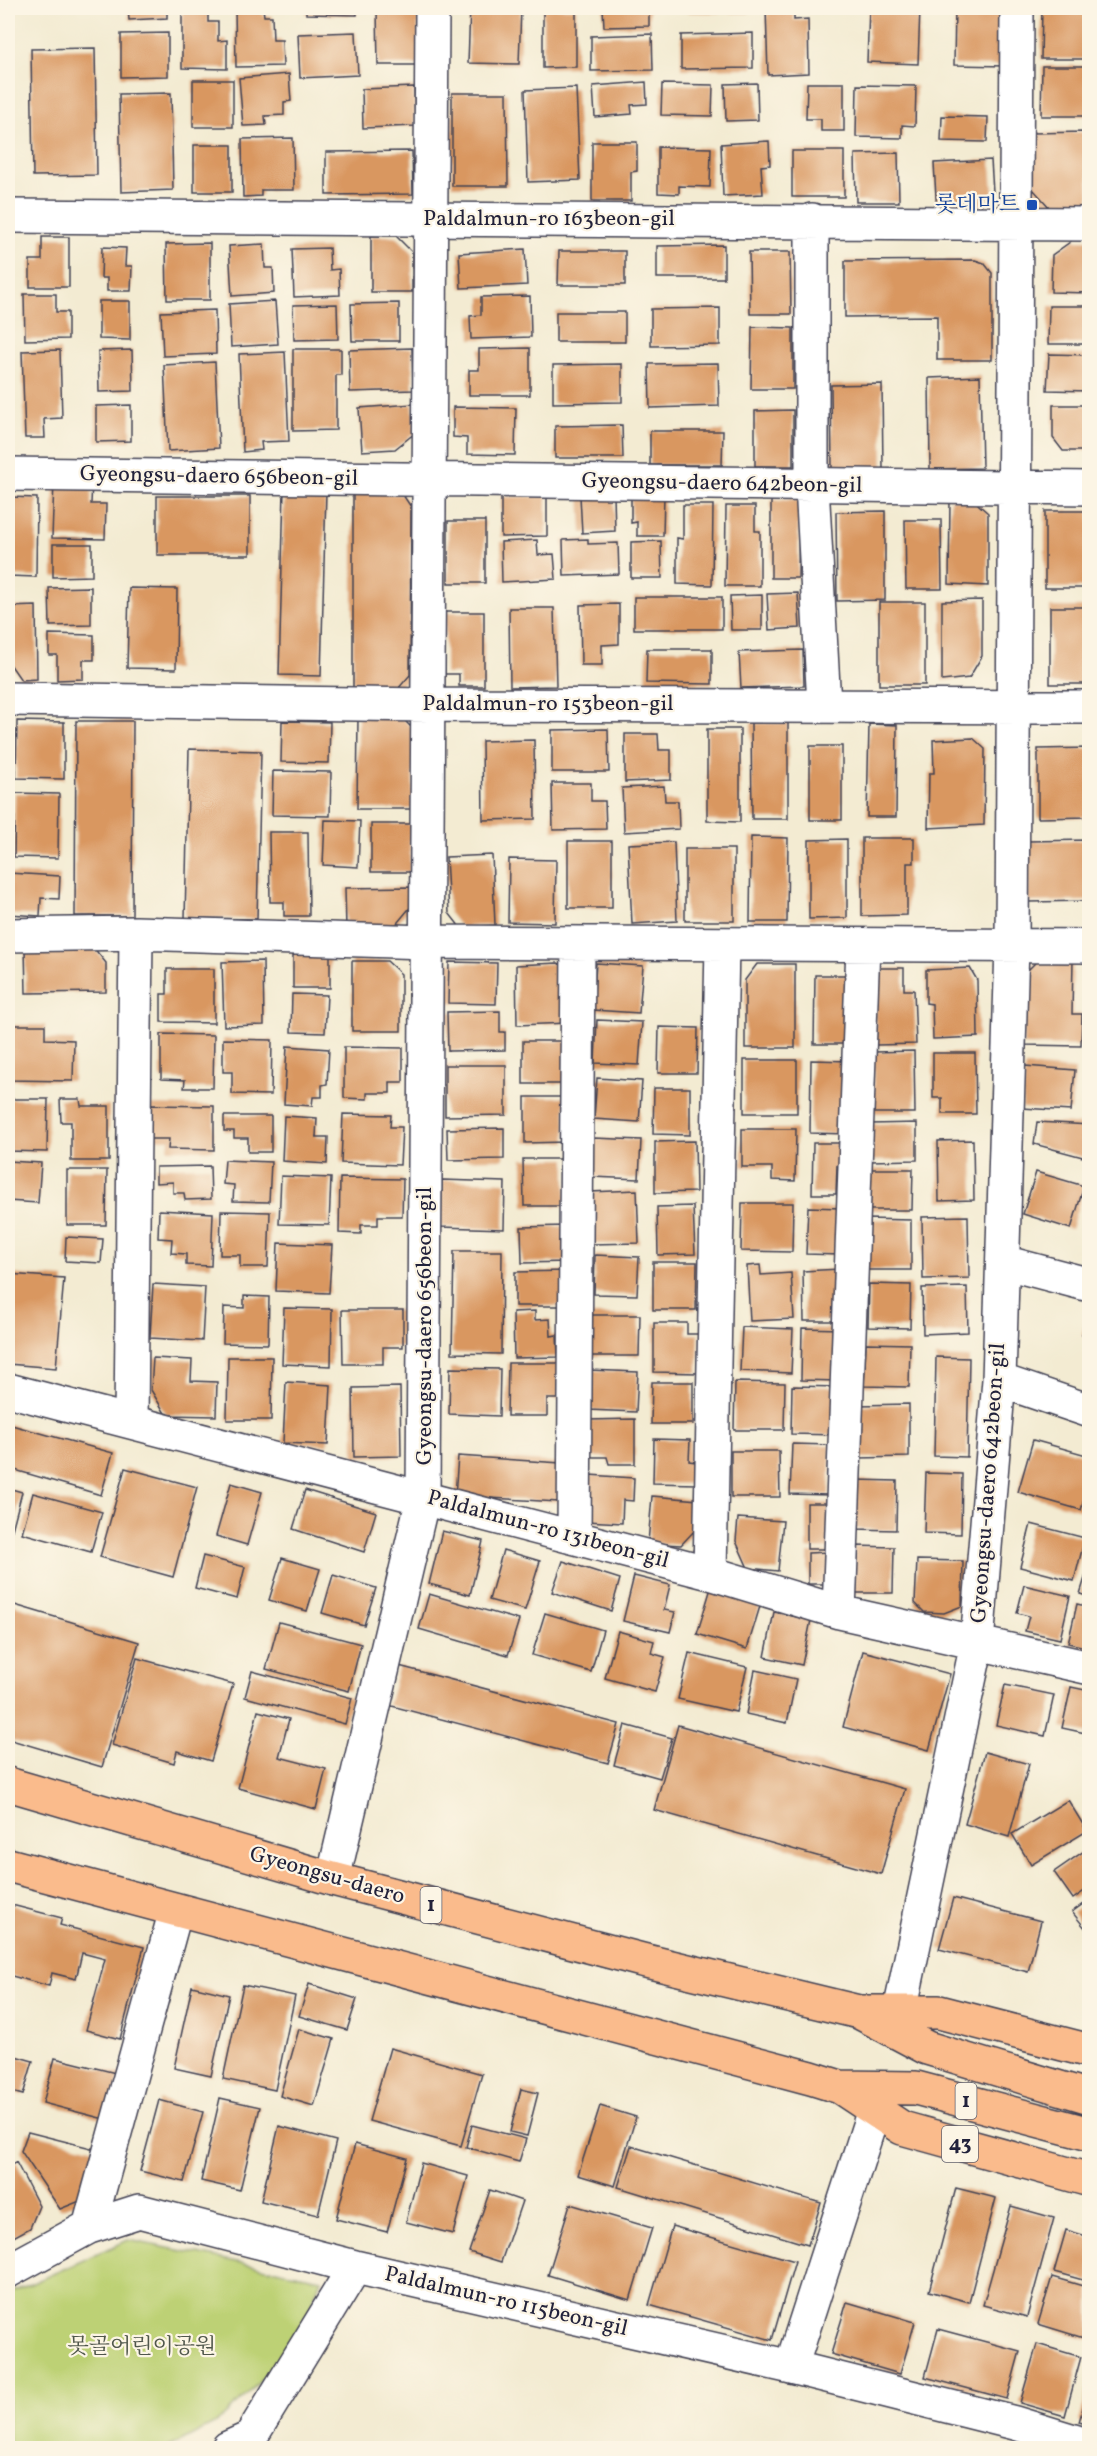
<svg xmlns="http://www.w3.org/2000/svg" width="1097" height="2456" font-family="Vollkorn,'Noto Serif KR',serif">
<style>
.green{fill:#bdd174;stroke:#707a58;stroke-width:1.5}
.building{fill:#d99760}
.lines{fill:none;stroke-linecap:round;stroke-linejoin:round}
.minor-casing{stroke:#414052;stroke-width:36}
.major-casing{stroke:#414052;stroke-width:36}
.minor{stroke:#fff;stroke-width:33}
.major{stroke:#fabb8c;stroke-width:33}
.transit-dot{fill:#1a4fb4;stroke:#fcf5e5;stroke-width:2}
.labels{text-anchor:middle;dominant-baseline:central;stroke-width:4.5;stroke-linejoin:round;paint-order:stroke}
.shield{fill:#fcf5e5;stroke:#63616e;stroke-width:1.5}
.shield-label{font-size:21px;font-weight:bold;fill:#22223b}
.transit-label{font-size:22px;fill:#164399;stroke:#fcf5e5;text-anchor:end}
.street-label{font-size:22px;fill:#22223b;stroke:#fcf5e5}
.park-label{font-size:22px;fill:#50574c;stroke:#fcf5e5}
</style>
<rect width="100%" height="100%" fill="#fcf5e5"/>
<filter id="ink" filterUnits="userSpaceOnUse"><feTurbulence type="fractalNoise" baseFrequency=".0167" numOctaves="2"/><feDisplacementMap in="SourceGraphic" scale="12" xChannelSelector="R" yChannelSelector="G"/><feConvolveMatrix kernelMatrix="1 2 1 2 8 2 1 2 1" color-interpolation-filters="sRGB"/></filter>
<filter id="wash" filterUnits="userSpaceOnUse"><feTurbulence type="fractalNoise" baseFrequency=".008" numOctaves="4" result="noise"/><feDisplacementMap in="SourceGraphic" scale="24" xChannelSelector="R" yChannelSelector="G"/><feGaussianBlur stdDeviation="1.35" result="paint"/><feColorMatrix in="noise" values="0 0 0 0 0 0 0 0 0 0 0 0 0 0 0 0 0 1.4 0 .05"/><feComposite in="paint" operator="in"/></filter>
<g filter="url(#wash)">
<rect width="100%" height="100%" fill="#f3ebd2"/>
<path class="green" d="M128 2240 321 2279 298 2340 249 2393 216 2423 167 2448H8V2294Z"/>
<g id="blocks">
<path class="building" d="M128 8H167V18L129 20Z
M182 8H208V22H218V41L227 40V69L182 68Z
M235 8H263L264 16H272L273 40H282L283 66 236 67Z
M306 8H357V15L306 14Z
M377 8H418L419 65H378Z
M470 8H521L519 64 468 63Z
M543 8H576V67L543 68Z
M603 8H649V26L604 27Z
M686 8H749V13L686 12Z
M766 8H794V20L808 19 809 73 768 75Z
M869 8H920L918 64 867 62Z
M955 8H1006L1005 66 954 65Z
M1042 8H1090L1089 59H1041Z
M356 32 358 75 300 78 298 34Z
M168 33V76L121 77V34Z
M753 33V68L681 69V35Z
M652 34 653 70 591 71V36Z
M95 48 97 175 33 176 31 49Z
M1042 66H1090V116H1041Z
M289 74 291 101 284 102V115L265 116 266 125 243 126 239 78Z
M193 80H233V127H193Z
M646 82 647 104 631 105 632 114 595 117 593 86Z
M757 83 758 120 726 121 725 84Z
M807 83H844V131H821V119H806Z
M662 84 713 85 712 116 661 115Z
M857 85 916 86 915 126 902 125V138L856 137Z
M414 87 415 126 363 128 362 89Z
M576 88 580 180 528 182 525 90Z
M171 93 173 190 121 192 119 94Z
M452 93H507L508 186H452Z
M942 116 988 117 987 142 941 141Z
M1086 132 1090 208H1050L1033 189V133Z
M293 138 294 190H261V196L243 197 242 139Z
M769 141 770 165 761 166 763 194 723 196 721 144Z
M592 142H637V171L631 172V201H592Z
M194 145H232V192H194Z
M658 147 711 148 710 187 679 186V194L658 193Z
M412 151 413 194 326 195V152Z
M792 151H844V197H792Z
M898 153 899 202H856L855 154Z
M991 160 993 192 972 212 937 214 934 163Z
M371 236H396L412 252V292H371Z
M42 237H69V287H30V260H42Z
M1073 240H1090V293L1051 292 1052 255Z
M210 243V300H167L166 244Z
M264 244 265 268H273L274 293 232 296 229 246Z
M724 245V278H657V246Z
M102 247 126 248 125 266H132L131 291H107V278H101Z
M329 248 330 270 339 269 340 295 294 297 292 249Z
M525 249 527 285 461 288 459 253Z
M559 251H625V285H558Z
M749 252H790L791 314H750Z
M975 260 984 263 992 273V360H937V316L845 317V261Z
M24 294H56V312H68V339L25 340Z
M530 296 531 337 471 339 470 316 481 315V297Z
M99 301H130V340L99 339Z
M275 301 278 344 231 347 229 304Z
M399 303V341H352L351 304Z
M337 304 338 339 294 340 293 305Z
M1049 306H1090V344H1048Z
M720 308V345L651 346V309Z
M215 310 216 354 163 356 161 312Z
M556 312H625V342H556Z
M752 327 793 328V389H751Z
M412 348 413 390 350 392 349 350Z
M530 348V395H469V370H479V349Z
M293 349H341V375H336V430L293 431Z
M60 350 62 418 44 419 45 438H25L22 351Z
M132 350 133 391 99 392 98 351Z
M285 352 289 441 261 442 262 450 243 452 239 354Z
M1049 354 1090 355V391L1047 390Z
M215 362 219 448 168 451 164 365Z
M718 363 719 406 650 408 649 364Z
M622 364V402L553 403V365Z
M980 376 982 468 930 469 929 378Z
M882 384 883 470H832L831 385Z
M413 404 415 433 395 449 362 451 359 408Z
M131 405V441L96 442V406Z
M1053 405H1090V451H1063L1053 438Z
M453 407 516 408 515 455 467 454V438L453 437Z
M793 410V466H755V411Z
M622 425 623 458H555V426Z
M650 431H723L722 465H650Z
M54 481 92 482 91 504H106L105 539 52 538Z
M353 488 403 495 411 507 410 675 397 690 353 687Z
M284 490 326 491 321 676 279 675Z
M631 493 664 494 663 536H637V522L631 523Z
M614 495 615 531 582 533 580 496Z
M157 496H250V555H157Z
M547 496V536L501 537V497Z
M8 497 37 498 36 577 8 576Z
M799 499 798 578H771V500Z
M950 499H972L988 513V586L949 584Z
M683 505H713L712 585 677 584V538L683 539Z
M726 506H755V531H760V586H725Z
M885 511V600L837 601 836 512Z
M1045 511H1090V588H1045Z
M905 520H941L942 589H906Z
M448 521H485V583H448Z
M588 539V544L618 543 619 574 564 576 563 540Z
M537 540 538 555 554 554 556 579 502 582 501 542Z
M661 541 662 578H631V542Z
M53 544H92V576L53 577Z
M91 587V625L50 626 49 588Z
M129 588 177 589 176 669 127 668Z
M798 593 800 628 769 630 767 594Z
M762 595V630H731L730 596Z
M634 597H722V629H634Z
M982 600V656L969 678 942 681V601Z
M879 602H925V685H879Z
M619 604V644L602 645V665H581L580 605Z
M36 606 37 679 21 680 10 664H8V607Z
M1050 607H1090V684H1050Z
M509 608H554L556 686 510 687Z
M445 612H484V686H459V674H445Z
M49 634 94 635V660H83V679L57 680V655H49Z
M647 649H712V684L646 683Z
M803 650 804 686 741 688 739 652Z
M358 716H400L413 729V809H357Z
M17 721 64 722V779L16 778Z
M76 721H133L132 916H75Z
M282 721 330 722 329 763 281 762Z
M751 723H788V819H752Z
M869 724 897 725 896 817H867Z
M608 729 609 772H552V730Z
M707 729H740V822L707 821Z
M625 734H658L659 750H671V780L625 782Z
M973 738 985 749 984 825 928 828 929 773H934L933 740Z
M534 740 535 819 483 820 482 741Z
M810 746H842V820H810Z
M1090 748V817L1038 818V749Z
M189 749 261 751 257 919 185 918Z
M273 771 331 772 330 816 272 815Z
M552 783H591V801H605L606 829 553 830Z
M664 786 665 801H678L679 829 624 832 622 788Z
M15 793 59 794 58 858 14 857Z
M325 820 360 821 358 867 323 865Z
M371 824H410V872H371Z
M269 832H308L309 916H284V902H270Z
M751 837 788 838 787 922H750Z
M862 838H914V863H907V915L862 916Z
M847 839V918L809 919V840Z
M1090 840V901L1028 902V841Z
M568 841H612V908H568Z
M674 842 677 921 632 924 628 844Z
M685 849H734V921H685Z
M492 855 495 925 460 927 449 913 446 857Z
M509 859 556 860 555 923 508 922Z
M8 873 60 876 59 899 41 898 40 916 8 914Z
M413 887V904L393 928 346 929 345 888Z
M93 947 106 963V992L26 993 25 948Z
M330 947V988H293V948Z
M1041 957 1073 958 1072 1014H1082L1081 1046 1023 1045 1025 973Z
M263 961 264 1025 224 1026 222 962Z
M352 961H387L401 974V1031H352Z
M449 962 497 963 496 1004 448 1003Z
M558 963 568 969 569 1023 517 1025 516 965Z
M596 963 643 966 639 1013 593 1010Z
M757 964H795V1048H745V980Z
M874 968H904V990H914L916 1044 876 1045Z
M970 968 977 980 978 1037 933 1039 932 1004 926 1003V970Z
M167 969H214V1023L161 1022V994H167Z
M815 975H850L849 1044H814Z
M292 994 327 995 325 1033 291 1032Z
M500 1011V1032H505V1050L448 1051 447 1012Z
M597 1020 642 1022 639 1065 595 1063Z
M8 1025H45V1039L74 1040 73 1081 8 1080Z
M659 1027 698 1028 697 1073H658Z
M161 1034 214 1035 213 1088H184L185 1080 161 1079Z
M223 1039 272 1040 271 1095 232 1094V1072H223Z
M523 1041H567V1084H523Z
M287 1046 329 1049 327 1084 322 1085V1097H313L312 1106 284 1104Z
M344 1047 403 1048V1082H390V1093H367V1099L344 1098Z
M914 1051 915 1113H874V1052Z
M933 1053H975L976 1114H942V1098H933Z
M744 1060H797V1113H744Z
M811 1060 850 1061 849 1134 810 1133Z
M445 1065H506V1115L445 1116Z
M1025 1066 1075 1070 1071 1111 1022 1108Z
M597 1078 642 1081 639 1122 594 1119Z
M654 1088H690V1135L653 1134Z
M525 1097H565L566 1142 525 1143Z
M8 1099H48L47 1152 8 1151Z
M60 1099H80L81 1106H109V1161H71V1122H61Z
M150 1105 214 1106V1150L168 1149 169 1139H150Z
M343 1114 391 1115 390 1127H402L400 1165 341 1163Z
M224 1116H271V1152H248V1138H234V1131H224Z
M284 1116 317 1118 316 1137H328L327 1164 282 1161Z
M1037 1122 1090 1125V1159L1034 1144Z
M917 1123V1160L870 1161V1124Z
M504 1128V1159L448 1160 447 1129Z
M742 1129H796L795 1181 772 1180V1167H742Z
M593 1138 641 1140 639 1179 592 1177Z
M973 1140 974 1200 939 1201 938 1141Z
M695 1141 696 1192 655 1193V1142Z
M813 1143H846L845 1165H837L836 1194H812Z
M523 1159H566V1206H524Z
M225 1160 271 1162 269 1202 233 1201 234 1185 223 1184Z
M8 1161 41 1163 38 1203 8 1201Z
M210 1166 211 1199 185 1200 184 1193H173V1182L156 1183V1167Z
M867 1169H913L912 1210H866Z
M67 1170H107L106 1225H67Z
M1036 1172 1084 1186 1071 1229 1023 1214Z
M281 1176 331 1178 329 1225 279 1224Z
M340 1178 403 1179 402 1216H378V1225H361V1234L339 1233Z
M442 1180 505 1182 504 1229 441 1227Z
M637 1190 639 1243 591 1244 590 1192Z
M742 1203H793L792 1252 741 1251Z
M693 1206 695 1254 658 1255 657 1207Z
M808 1207 841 1208 840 1255 806 1254Z
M159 1210 213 1213 211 1266 186 1265V1254L171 1253 172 1239 158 1238Z
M221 1211 270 1212 268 1267H240V1255H220Z
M968 1216 969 1278 923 1279 922 1217Z
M866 1219 911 1220V1270H866Z
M566 1226 567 1262 522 1263 521 1227Z
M66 1237 103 1239 101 1263 65 1261Z
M278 1243 332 1245 329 1293 276 1291Z
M454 1251H502L501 1354 452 1353Z
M595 1255 639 1257 637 1295 594 1294Z
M653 1262H697L696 1310H653Z
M760 1265 761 1275 791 1273 794 1319 750 1321 747 1266Z
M840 1269V1321H804L803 1271Z
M568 1271V1306H515V1272Z
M8 1274 64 1278 56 1368 8 1364Z
M153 1284 205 1287 202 1341 150 1338Z
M869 1284 911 1285 910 1328 868 1327Z
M967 1287 968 1332 923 1334 922 1288Z
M244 1296 269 1297 268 1344 223 1343 224 1307 244 1308Z
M284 1308 332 1309 331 1366 282 1364Z
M1089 1309H1090V1337L1082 1335Z
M342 1310H403V1347H383V1364H343Z
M535 1311V1320L550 1319 551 1336 557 1335 558 1357 514 1358 513 1312Z
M590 1315H640L639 1356H589Z
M654 1323H687V1334H699L698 1373 654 1372Z
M742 1327 793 1329 791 1373 740 1371Z
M802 1328 839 1329 838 1381 801 1380Z
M866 1343 910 1344 909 1387 864 1386Z
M228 1357H272L271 1420H227Z
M936 1357 969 1358 967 1457 934 1456Z
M153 1358 192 1360 191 1381 217 1382 216 1416 166 1415 151 1390Z
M508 1363H559V1399H547V1416H507Z
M450 1368 500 1369 499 1416 449 1414Z
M589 1370 638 1372 636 1412 588 1410Z
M286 1382 331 1385 328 1445 283 1443Z
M652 1382H693V1424H651Z
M735 1382 785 1383 784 1430H734Z
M792 1386 841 1387 839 1435 791 1434Z
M400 1387 401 1456 354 1457 353 1388Z
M909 1404V1457L858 1458V1405Z
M635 1419V1464H609L607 1457H587V1420Z
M8 1424 113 1453 101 1495 8 1468Z
M654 1439 690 1440 689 1461 696 1462V1484L653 1483Z
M1033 1440 1090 1456V1479L1081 1510 1018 1492Z
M792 1444 831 1445 829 1495 790 1494Z
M731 1451H779L780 1497H731Z
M458 1456 561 1463 559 1502 455 1496Z
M125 1468 197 1487 173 1577 100 1557Z
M926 1473 962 1474 961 1534 924 1533Z
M589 1475 634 1478 633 1501 623 1500 622 1523 586 1521Z
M855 1480 897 1481 896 1530 854 1529Z
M231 1483 262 1492 247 1545 216 1536Z
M8 1488 22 1492 12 1530 8 1529Z
M305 1490 376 1512 364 1552 293 1529Z
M33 1493 102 1512 91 1552 22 1533Z
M652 1496 698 1500 695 1530 681 1545 648 1543Z
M807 1503H829V1549H807Z
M738 1518 783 1521 778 1571 748 1568 736 1541Z
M1031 1524 1085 1538 1074 1581 1020 1567Z
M442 1531 483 1541 470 1595 429 1584Z
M854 1546 894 1547 893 1593H853Z
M503 1550 540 1561 525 1610 489 1600Z
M829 1552V1584H808V1553Z
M203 1556 245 1567 237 1599 195 1588Z
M282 1558 320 1569 307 1611 269 1600Z
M917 1560 963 1561 962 1606 944 1613 924 1612 915 1603Z
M563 1561 620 1579 611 1611 552 1592Z
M1090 1562V1597L1080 1594Z
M333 1575 376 1588 364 1625 322 1613Z
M634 1576 670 1585 664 1610 675 1612 670 1632 623 1621Z
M1024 1585 1070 1596 1060 1639 1025 1631 1029 1616 1017 1613Z
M711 1588 761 1603 747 1649 697 1634Z
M429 1594 519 1620 508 1655 419 1629Z
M8 1603 139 1642 102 1767 8 1739Z
M1077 1604 1090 1607V1648L1068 1643Z
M774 1612 811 1620 802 1665 765 1657Z
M545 1613 603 1630 591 1672 532 1655Z
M279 1622 361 1644 349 1691 266 1669Z
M618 1631 654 1641 651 1653 665 1657 655 1692 605 1678Z
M863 1651 950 1674 929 1750 843 1727Z
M689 1653 747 1667 736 1712 678 1699Z
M137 1658 233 1684 211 1761 177 1751 174 1763 112 1745Z
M399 1666 619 1724 608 1763 388 1705Z
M755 1670 796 1679 787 1723 746 1714Z
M252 1671 352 1698 345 1724 245 1697Z
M1005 1685 1054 1695 1045 1736 996 1725Z
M1071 1687 1090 1691V1734L1062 1728Z
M258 1711 289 1719 279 1757 326 1769 316 1809 238 1788Z
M625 1725 672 1738 660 1778 614 1765Z
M678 1725 905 1789 881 1874 654 1810Z
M985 1752 1029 1764 1009 1837 965 1824Z
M1068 1800 1087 1831 1031 1865 1012 1834Z
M1090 1847V1887L1073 1899 1054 1872Z
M953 1898 1041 1921 1028 1972 939 1949Z
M1090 1899V1934L1072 1912Z
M8 1904 62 1918 60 1925 144 1947 120 2039 86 2030 105 1959 82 1953 76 1979 52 1973 49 1986 8 1975Z
M309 1984 357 1999 347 2030 299 2016Z
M243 1985 295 1996 275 2090 223 2079Z
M192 1986 229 1995 211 2076 174 2068Z
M299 2029 334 2039 314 2106 280 2096Z
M390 2048 482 2074 461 2146 369 2121Z
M8 2054 33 2061 23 2095 8 2091Z
M55 2058 120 2074 108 2120 43 2103Z
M521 2089 538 2093 527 2136 510 2132Z
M220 2098 260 2107 240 2190 201 2181Z
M159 2100 203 2112 184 2182 140 2171Z
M600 2106 636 2117 615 2186 578 2175Z
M472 2125 526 2139 519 2162 466 2147Z
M279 2126 336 2141 318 2215 261 2201Z
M28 2132 99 2150 85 2199 60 2209 21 2151Z
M355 2144 407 2158 387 2232 336 2219Z
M631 2146 821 2203 808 2245 618 2187Z
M16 2162 39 2206 30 2228 8 2240V2167Z
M421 2163 468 2176 453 2234 406 2222Z
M956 2188 996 2198 969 2302 929 2291Z
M490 2190 522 2201 501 2262 469 2252Z
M570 2204 652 2228 630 2300 548 2275Z
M1011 2206 1054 2218 1027 2317 983 2305Z
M672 2226 795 2261 772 2340 649 2305Z
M1066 2230 1090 2237V2282L1054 2272Z
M1052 2277 1090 2288V2340L1038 2324Z
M847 2302 915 2322 900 2374 831 2354Z
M938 2329 1020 2351 1007 2399 925 2377Z
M1037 2344 1081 2357 1065 2416 1020 2403Z
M1089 2387H1090V2425L1079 2422Z"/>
</g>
</g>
<g filter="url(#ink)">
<use href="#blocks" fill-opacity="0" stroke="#414052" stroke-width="1.5"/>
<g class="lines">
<defs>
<path id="minor" d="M8 216 1090 224
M812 220V485L824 705
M8 474 1090 488
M8 699 429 705 1090 707
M8 935 136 933 427 942 1090 946
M1003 1262 1090 1285
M999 1380 1090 1411
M8 1390 710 1573 839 1612 1090 1668
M131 1421 136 933
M574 1537 578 943
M710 1573 722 944
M839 1612 863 945
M333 1879 423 1498 432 8
M900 2011 977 1643 999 1380 1012 946 1017 8
M89 2227 176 1910
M8 2271 89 2227 139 2211 355 2267 791 2367 1015 2423 1090 2446
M791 2367 874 2110
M228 2448 250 2438 355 2267"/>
<path id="major" d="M8 1784 333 1879 642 1960 859 2012 927 2048 1090 2097
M8 1865 811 2078 840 2087 902 2128 1090 2180
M862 2012H939L1090 2051
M840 2087 916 2088 1090 2134"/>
</defs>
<use href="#minor" class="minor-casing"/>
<use href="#major" class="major-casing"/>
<use href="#minor" class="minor"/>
<use href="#major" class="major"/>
</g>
</g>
<rect class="transit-dot" x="1026" y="199" width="12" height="12" rx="3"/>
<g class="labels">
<g class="shield">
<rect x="420.5" y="1887" width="21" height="36" rx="4.5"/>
<rect x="955.5" y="2083" width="21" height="36" rx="4.5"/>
<rect x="942" y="2126" width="36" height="36" rx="4.5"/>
</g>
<g class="shield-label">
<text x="431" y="1905">1</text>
<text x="966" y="2101">1</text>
<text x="960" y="2144">43</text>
</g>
<g class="transit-label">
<text x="1020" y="205">롯데마트</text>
</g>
<g class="street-label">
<text x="549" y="219">Paldalmun-ro 163beon-gil</text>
<text transform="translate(219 477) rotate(1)">Gyeongsu-daero 656beon-gil</text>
<text transform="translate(722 484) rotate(1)">Gyeongsu-daero 642beon-gil</text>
<text x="548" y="704">Paldalmun-ro 153beon-gil</text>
<text transform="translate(425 1326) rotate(-90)">Gyeongsu-daero 656beon-gil</text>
<text transform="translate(989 1483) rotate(-86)">Gyeongsu-daero 642beon-gil</text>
<text transform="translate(548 1530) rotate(15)">Paldalmun-ro 131beon-gil</text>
<text transform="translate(327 1876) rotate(16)">Gyeongsu-daero</text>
<text transform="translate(506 2302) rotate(13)">Paldalmun-ro 115beon-gil</text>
</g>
<g class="park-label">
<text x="142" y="2347">못골어린이공원</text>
</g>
</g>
<rect width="1097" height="2456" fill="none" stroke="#fcf5e5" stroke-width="30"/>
</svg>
